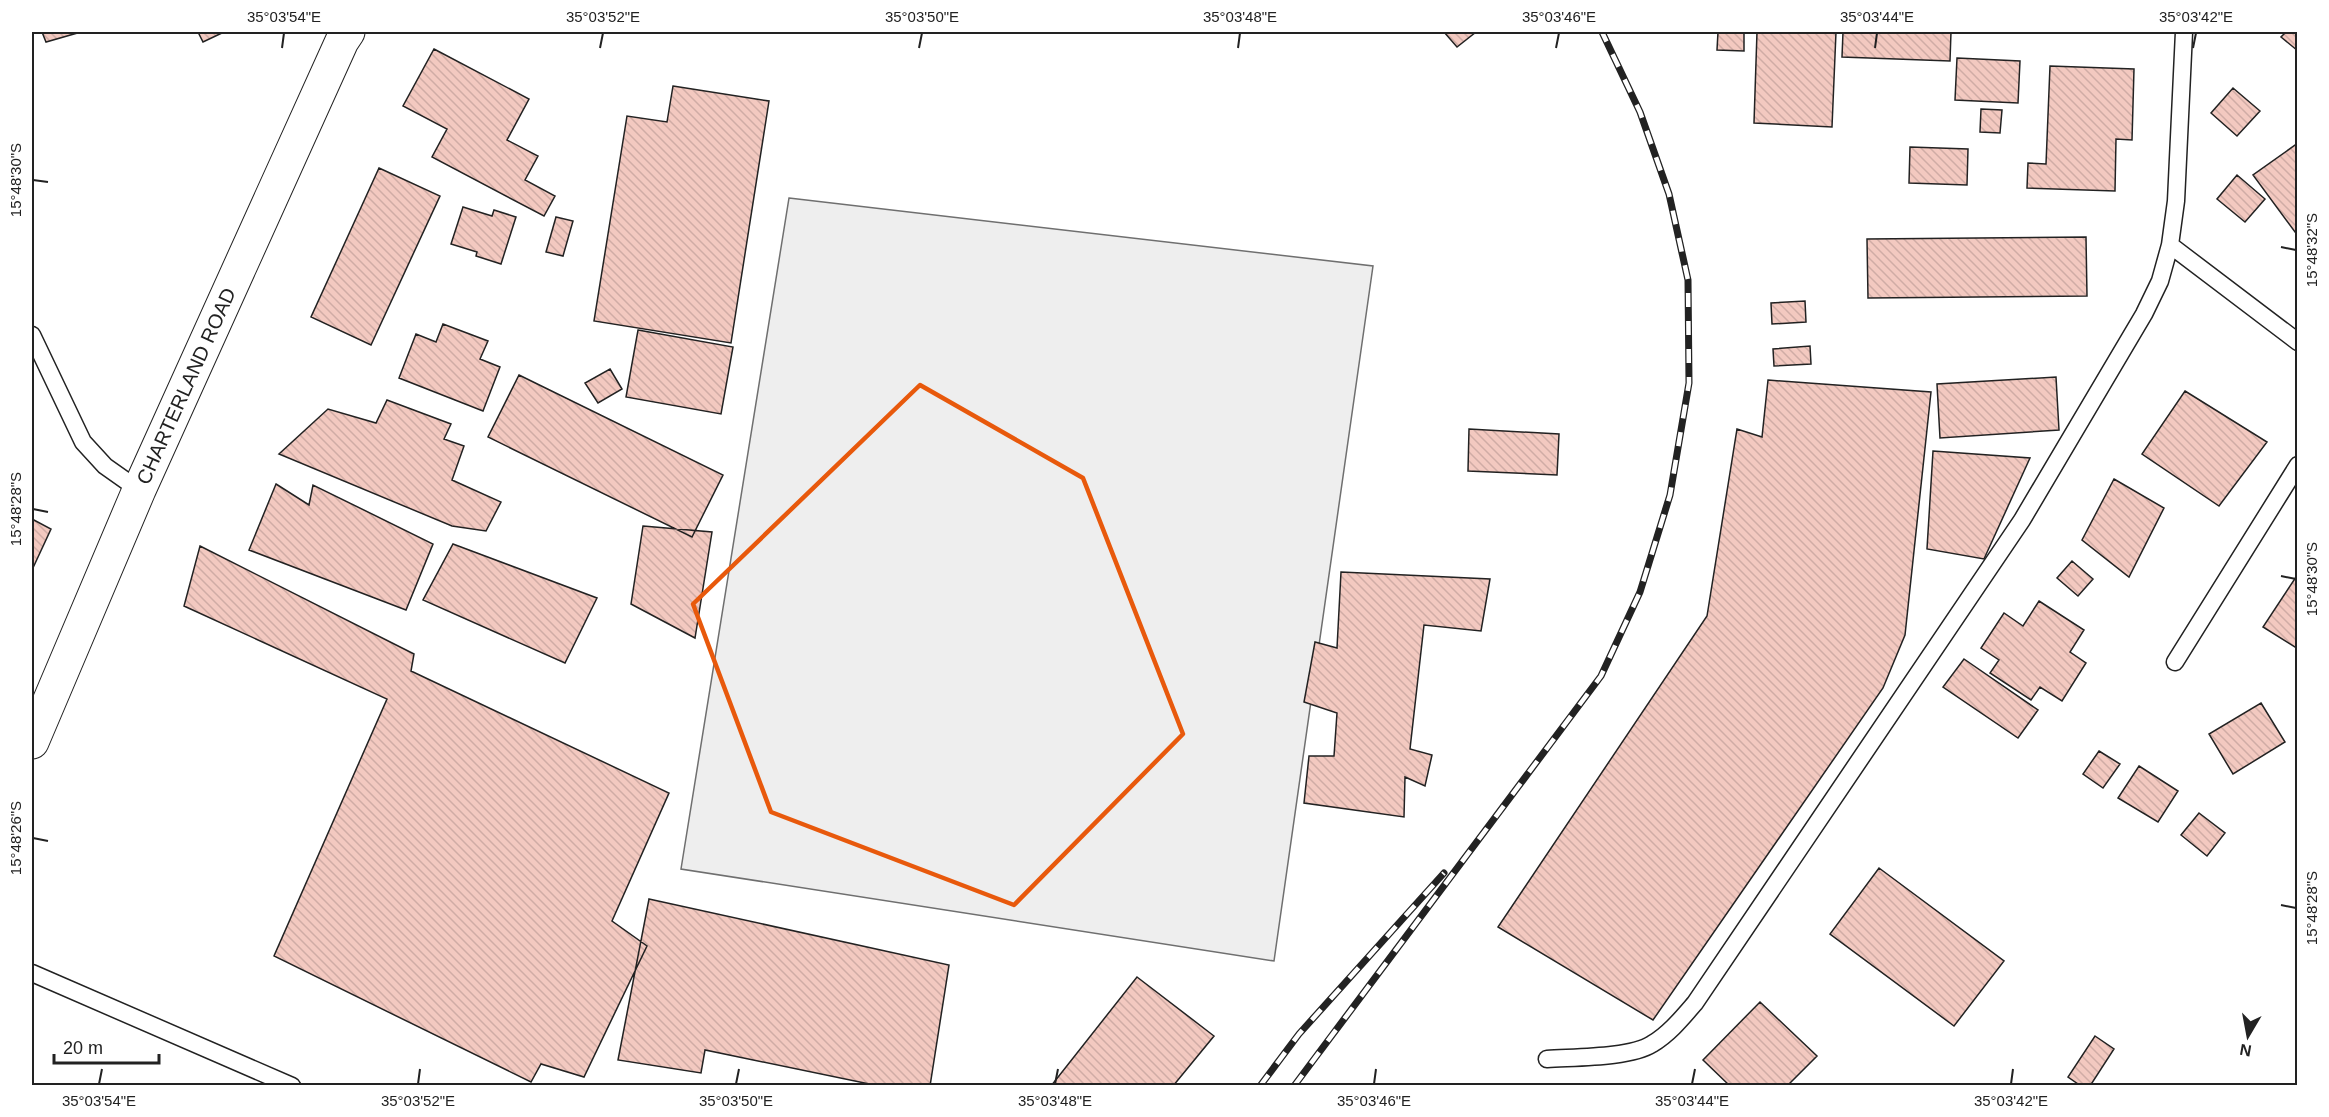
<svg xmlns="http://www.w3.org/2000/svg" width="2329" height="1117" font-family="Helvetica,sans-serif">
<style>
.pitch{fill:#eee;stroke:#6f6f6f;stroke-width:1.5}
.building{fill:url(#building-back-hatch);stroke:#222;stroke-width:1.5}
.lines{fill:none;stroke-linecap:round;stroke-linejoin:round}
.service-casing{stroke:#222;stroke-width:19}
.tertiary-casing{stroke:#222;stroke-width:35}
.service{stroke:#fff;stroke-width:16}
.tertiary{stroke:#fff;stroke-width:33}
.rail-casing{stroke:#222;stroke-width:7}
.rail{stroke:#fff;stroke-width:4.5;stroke-dasharray:14;stroke-linecap:butt}
.marked{fill:none;stroke:#e8590c;stroke-width:4.5;stroke-linejoin:round}
.ticks{fill:none;stroke:#222;stroke-width:2}
.labels{text-anchor:middle;dominant-baseline:central;stroke-width:4.5;stroke-linejoin:round;paint-order:stroke}
.street-label{font-size:20px;fill:#222;stroke:#fff}
.neatline{fill:none;stroke:#222;stroke-width:2}
.ticks-label{font-size:15px;text-anchor:middle;fill:#222}
</style>
<defs>
<pattern id="building-back-hatch" width="6" height="6" patternUnits="userSpaceOnUse" patternTransform="scale(1.5)"><rect width="6" height="6" fill="#f3c9c0"/><path d="M-1 5l2 2M0 0l6 6M5-1l2 2" fill="none" stroke="#d0aca5"/></pattern>
</defs>
<rect width="100%" height="100%" fill="#fff"/>
<path class="pitch" d="M789 198 1373 266 1274 961 681 869Z"/>
<path class="building" d="M42 32H81L46 42Z
M198 32H224L203 42Z
M1444 32H1476L1457 47Z
M1718 32H1744V51L1717 50Z
M1757 32H1836L1832 127 1754 123Z
M1843 32H1951L1950 61 1842 57Z
M2286 32H2298V51L2281 37Z
M434 49 529 99 507 140 538 156 525 180 555 196 544 216 432 157 447 129 403 106Z
M1957 58 2020 61 2018 103 1955 100Z
M2050 66 2134 69 2132 140 2116 139 2115 191 2027 188 2028 163 2046 164Z
M673 86 769 101 731 343 594 321 627 116 667 122Z
M2233 88 2260 111 2237 136 2211 113Z
M1981 109 2002 110 2000 133 1980 132Z
M2298 143V236L2253 175Z
M1910 147 1968 149 1967 185 1909 183Z
M379 168 440 196 371 345 311 317Z
M2237 175 2265 199 2245 222 2217 199Z
M463 207 492 216 494 210 516 217 501 264 476 256 477 252 451 244Z
M556 217 573 221 563 256 546 252Z
M2086 237 2087 296 1868 298 1867 239Z
M1805 301 1806 322 1772 324 1771 303Z
M443 324 488 341 480 359 500 367 483 411 399 378 416 334 436 342Z
M638 330 733 347 721 414 626 397Z
M1810 346 1811 364 1774 366 1773 349Z
M610 369 622 389 598 403 585 383Z
M519 375 723 475 692 537 488 437Z
M2056 377 2059 430 1940 438 1937 384Z
M1768 380 1931 392 1905 635 1883 688 1653 1020 1498 927 1707 616 1737 429 1762 437Z
M2185 391 2267 442 2219 506 2142 454Z
M387 400 451 424 444 439 464 446 452 480 501 502 486 531 452 526 279 454 328 409 376 423Z
M1469 429 1559 434 1557 475 1468 471Z
M1933 451 2030 458 1984 559 1927 549Z
M2114 479 2164 508 2129 577 2082 540Z
M276 484 309 505 313 485 433 544 406 610 249 550Z
M32 519 51 529 32 570Z
M643 526 712 532 695 638 631 604Z
M453 544 597 598 565 663 423 600Z
M200 546 414 654 411 671 669 793 612 921 647 946 584 1077 541 1064 531 1082 274 956 387 699 184 606Z
M2072 561 2093 579 2078 596 2057 578Z
M1341 572 1490 579 1481 631 1424 625 1410 749 1432 755 1425 786 1405 777 1404 817 1304 803 1309 756H1334L1337 713 1304 702 1315 642 1337 648Z
M2298 574V649L2263 627Z
M2039 601 2084 630 2070 652 2086 663 2062 701 2040 687 2031 700 1990 673 1999 660 1981 648 2004 613 2023 626Z
M1964 659 2038 710 2018 738 1943 687Z
M2261 703 2285 742 2233 774 2209 734Z
M2099 751 2120 764 2103 788 2083 774Z
M2139 766 2178 791 2158 822 2118 798Z
M2199 813 2225 833 2207 856 2181 835Z
M1879 868 2004 961 1954 1026 1830 934Z
M649 899 949 965 930 1086H879L705 1050 701 1073 618 1060Z
M1137 977 1214 1036 1173 1086H1051Z
M1760 1002 1817 1056 1787 1086H1730L1703 1060Z
M2095 1036 2114 1049 2090 1086H2081L2068 1077Z"/>
<g class="lines">
<defs>
<path id="service" d="M2170 245 2298 342
M32 335 83 442 105 466 139 490
M2175 662 2298 465
M32 973 292 1086
M1547 1059C1574 1057 1630 1058 1652 1044 1669 1034 1682 1018 1695 1003L2022 520 2144 314 2160 281 2170 245 2176 201 2184 32"/>
<g id="tertiary">
<path id="s1" d="M32 742 139 490 342 41 348 32"/>
</g>
</defs>
<use href="#service" class="service-casing"/>
<use href="#tertiary" class="tertiary-casing"/>
<use href="#service" class="service"/>
<use href="#tertiary" class="tertiary"/>
<defs>
<path id="rail" d="M1260 1086 1299 1034 1444 873
M1294 1086 1601 676 1640 592 1670 495 1689 383 1688 280 1669 194 1640 112 1602 32"/>
</defs>
<use href="#rail" class="rail-casing"/>
<use href="#rail" class="rail"/>
</g>
<path class="marked" d="M920 385 1083 478 1183 734 1014 905 771 812 693 604Z"/>
<path class="ticks" d="M282 48 284 33M600 48 603 33M919 48 922 33M1238 48 1240 33M1556 48 1559 33M1875 48 1877 33M2193 48 2196 33M33 180 48 182M2281 247 2296 250M33 509 48 512M2281 576 2296 579M33 838 48 841M2281 905 2296 908M99 1084 102 1069M418 1084 420 1069M736 1084 739 1069M1055 1084 1058 1069M1374 1084 1376 1069M1692 1084 1695 1069M2011 1084 2013 1069"/>
<g class="labels">
<g class="street-label">
<text stroke="none"><textPath href="#s1" startOffset="388">CHARTERLAND ROAD</textPath></text>
</g>
</g>
<rect width="2329" height="1117" fill="none" stroke="#ffffff" stroke-width="66"/>
<g transform="translate(2248 1036) rotate(190)" stroke="#ffffff" stroke-width="4.5" paint-order="stroke">
<path d="M0-4.5L10 22L0 15L-10 22Z" fill="#222222"/>
<text y="-9" font-size="16" font-weight="bold" text-anchor="middle" fill="#222222">N</text>
</g>
<path d="M54 1054v9h105v-9" fill="none" stroke="#222222" stroke-width="3"/>
<text x="63" y="1054" font-size="18" fill="#222222" stroke="#ffffff" stroke-width="4.5" paint-order="stroke">20 m</text>
<rect x="33" y="33" width="2263" height="1051" class="neatline"/>
<g class="ticks-label">
<text x="284" y="22">35°03'54"E</text>
<text x="603" y="22">35°03'52"E</text>
<text x="922" y="22">35°03'50"E</text>
<text x="1240" y="22">35°03'48"E</text>
<text x="1559" y="22">35°03'46"E</text>
<text x="1877" y="22">35°03'44"E</text>
<text x="2196" y="22">35°03'42"E</text>
<text transform="translate(16 180) rotate(-90)" y="5">15°48'30"S</text>
<text transform="translate(2312 250) rotate(-90)" y="5">15°48'32"S</text>
<text transform="translate(16 509) rotate(-90)" y="5">15°48'28"S</text>
<text transform="translate(2312 579) rotate(-90)" y="5">15°48'30"S</text>
<text transform="translate(16 838) rotate(-90)" y="5">15°48'26"S</text>
<text transform="translate(2312 908) rotate(-90)" y="5">15°48'28"S</text>
<text x="99" y="1106">35°03'54"E</text>
<text x="418" y="1106">35°03'52"E</text>
<text x="736" y="1106">35°03'50"E</text>
<text x="1055" y="1106">35°03'48"E</text>
<text x="1374" y="1106">35°03'46"E</text>
<text x="1692" y="1106">35°03'44"E</text>
<text x="2011" y="1106">35°03'42"E</text>
</g>
</svg>
